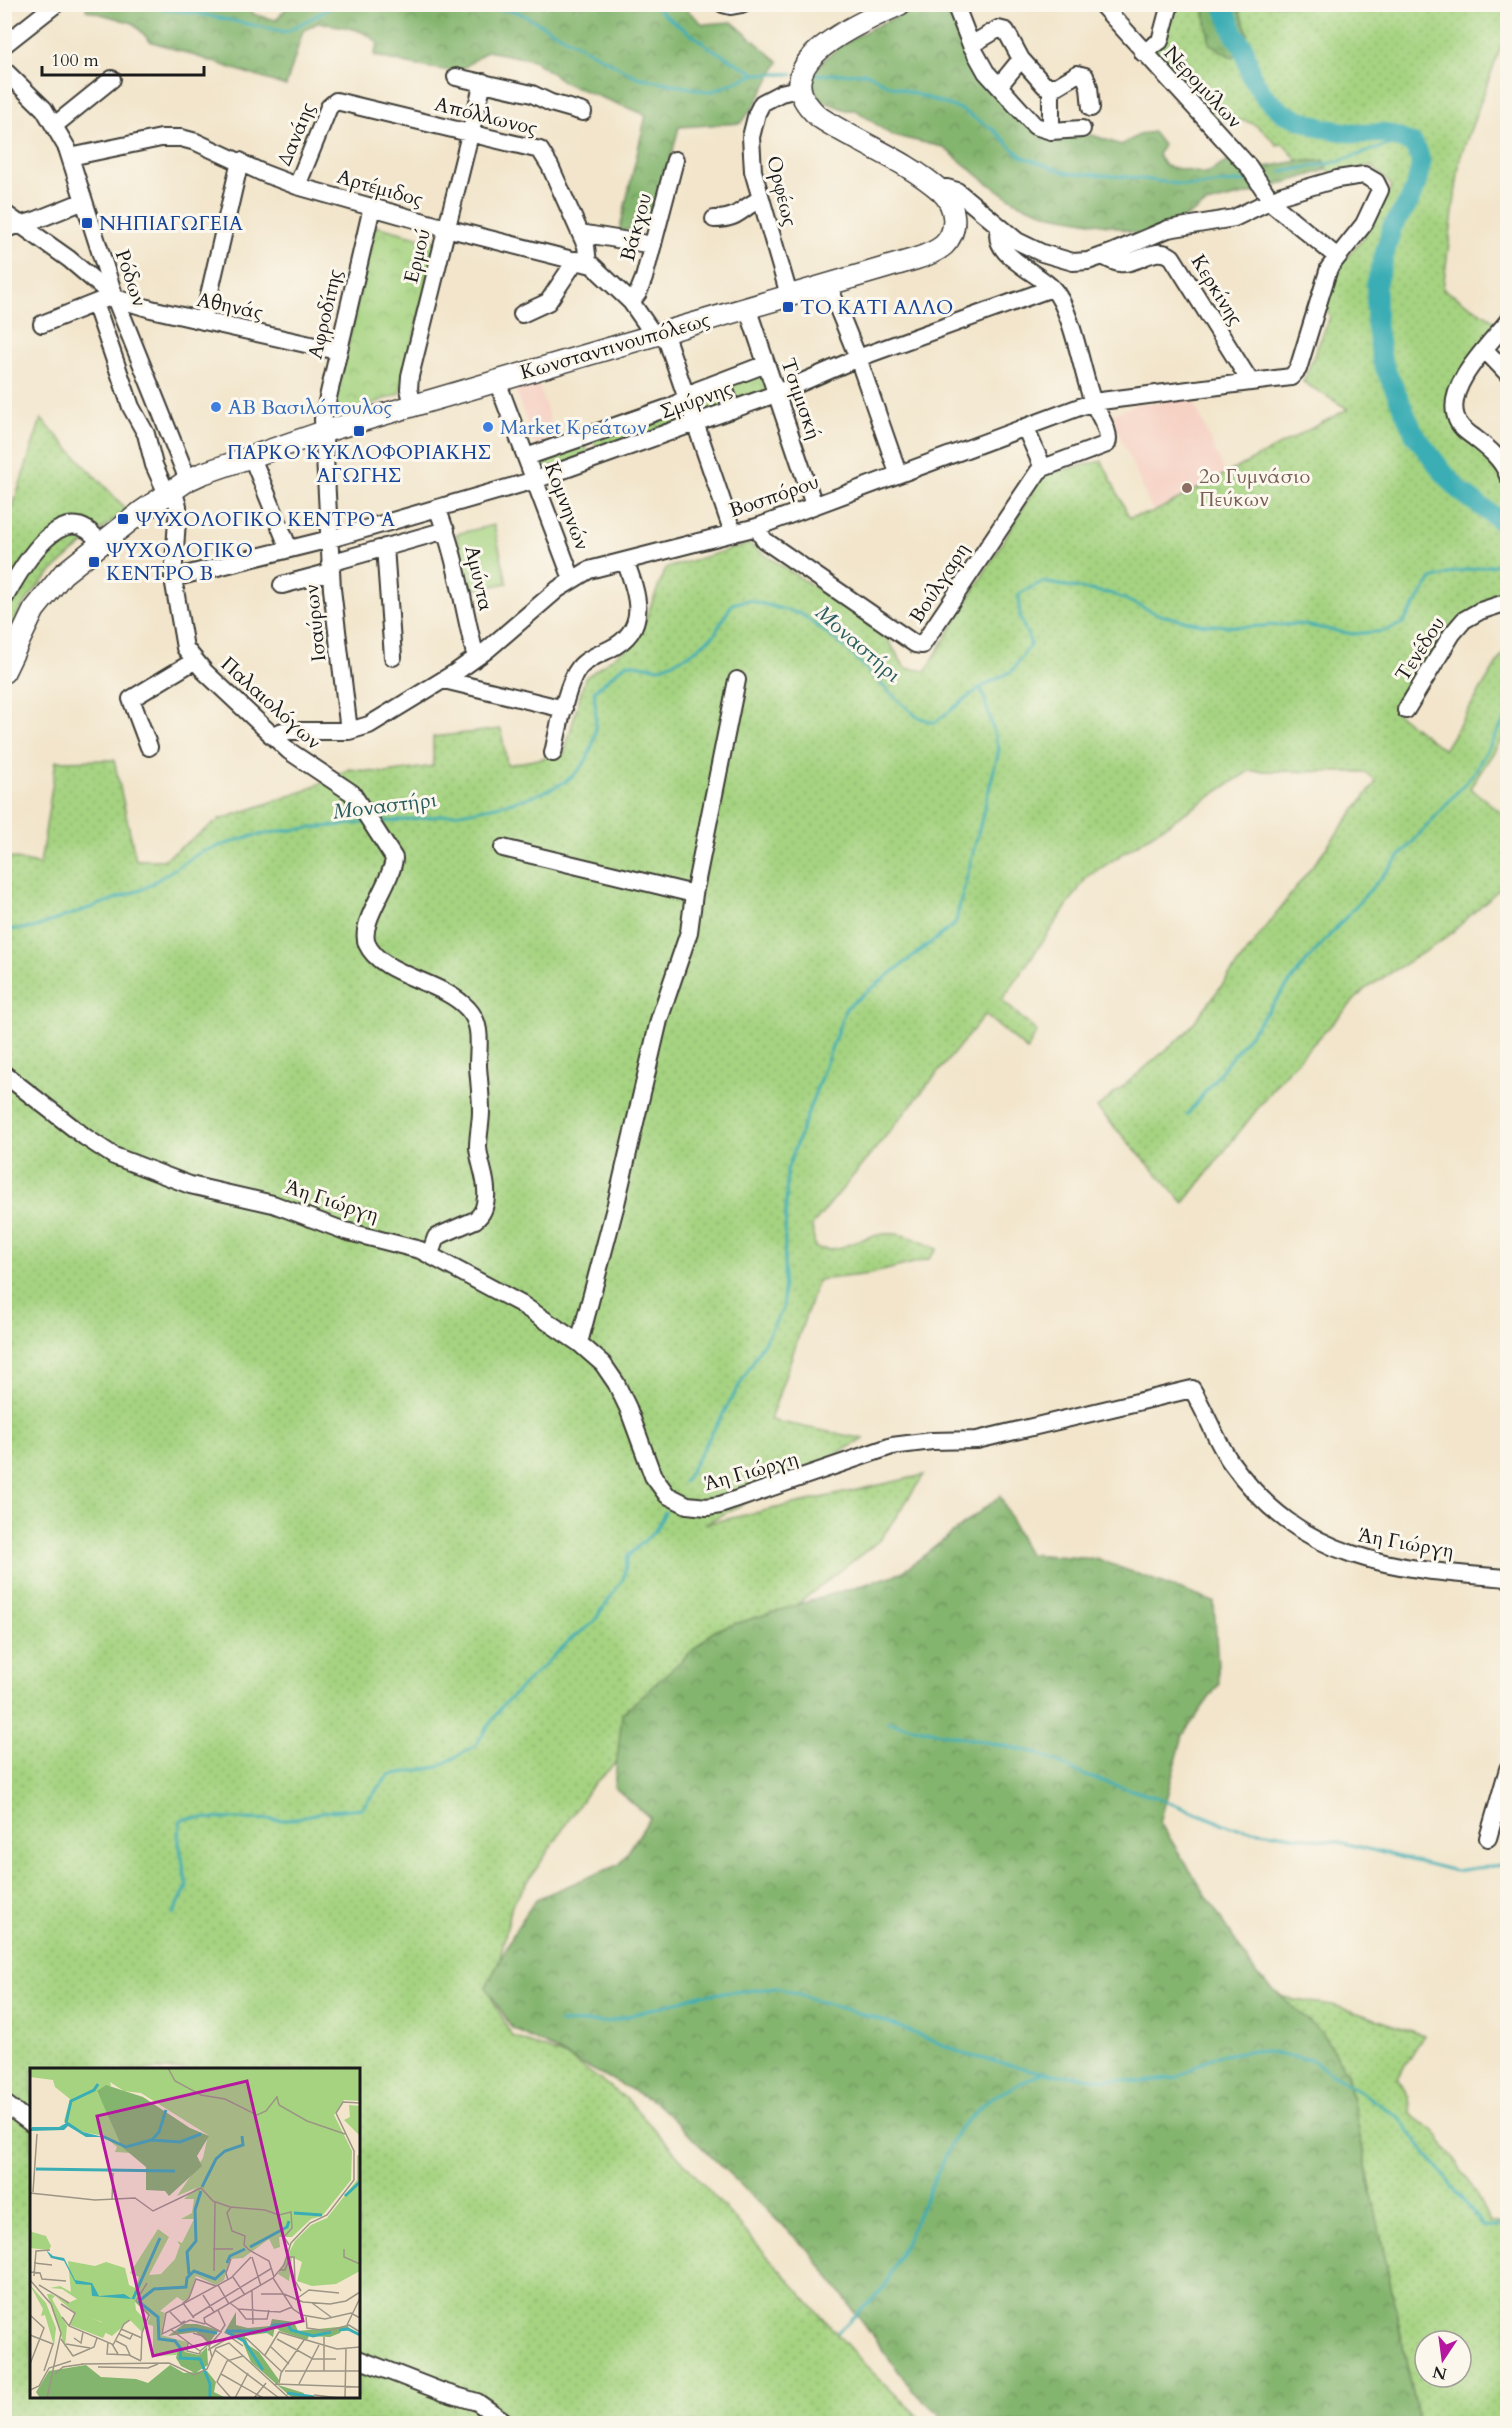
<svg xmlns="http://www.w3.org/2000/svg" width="1512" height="2428" font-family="Cardo,serif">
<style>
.built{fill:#f6d2c5}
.grass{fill:url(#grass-dots);stroke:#60784e;stroke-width:1.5;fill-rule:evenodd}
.forest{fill:url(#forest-crowns);stroke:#506845;stroke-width:1.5}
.park{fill:url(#park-crowns);stroke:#60784e;stroke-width:1.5}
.garden{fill:#a5d380;stroke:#60784e;stroke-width:1.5}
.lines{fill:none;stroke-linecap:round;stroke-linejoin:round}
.stream{stroke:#3badb4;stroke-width:3}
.river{stroke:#3badb4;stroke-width:20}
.minor-casing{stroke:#3c3a36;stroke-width:20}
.major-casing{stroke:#3c3a36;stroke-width:24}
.minor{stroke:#fff;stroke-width:16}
.major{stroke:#fff;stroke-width:21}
.transit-dot{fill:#1a4fb4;stroke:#fbf7ec;stroke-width:2}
.shop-dot{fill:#3f7fe0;stroke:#fbf7ec;stroke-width:2}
.education-dot{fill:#8d6e63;stroke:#fbf7ec;stroke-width:2}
.labels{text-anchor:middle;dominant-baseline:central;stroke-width:6;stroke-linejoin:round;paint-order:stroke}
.street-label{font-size:20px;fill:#1c1c1c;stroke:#fbf7ec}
.transit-label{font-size:20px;fill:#164399;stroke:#fbf7ec;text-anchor:start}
.shop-label{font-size:20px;fill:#366cbe;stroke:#fbf7ec;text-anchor:start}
.education-label{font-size:20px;fill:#785e54;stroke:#fbf7ec;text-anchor:start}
.water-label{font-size:21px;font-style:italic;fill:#2a5d60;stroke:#fbf7ec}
.inset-river{fill:none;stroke:#3badb4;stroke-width:3}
.inset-road{fill:none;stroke:#9c9585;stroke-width:1.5}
.view{fill:#b5179e;fill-opacity:0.15;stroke:#b5179e;stroke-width:3}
.inset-edge{fill:none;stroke:#1c1c1c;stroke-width:3}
</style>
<defs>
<pattern id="grass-dots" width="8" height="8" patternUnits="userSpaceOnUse" patternTransform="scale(1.5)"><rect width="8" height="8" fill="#a5d380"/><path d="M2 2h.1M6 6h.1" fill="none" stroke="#8db56e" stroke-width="1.8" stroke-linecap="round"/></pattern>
<pattern id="forest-crowns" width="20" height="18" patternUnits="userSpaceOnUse" patternTransform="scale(1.5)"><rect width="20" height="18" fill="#84b56e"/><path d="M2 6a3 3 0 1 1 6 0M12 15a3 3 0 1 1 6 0" fill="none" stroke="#6b925a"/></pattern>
<pattern id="park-crowns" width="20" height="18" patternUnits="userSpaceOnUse" patternTransform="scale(1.5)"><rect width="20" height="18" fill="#a5d380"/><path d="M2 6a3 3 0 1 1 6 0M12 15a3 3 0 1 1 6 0" fill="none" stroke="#8db56e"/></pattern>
</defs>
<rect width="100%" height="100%" fill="#fbf7ec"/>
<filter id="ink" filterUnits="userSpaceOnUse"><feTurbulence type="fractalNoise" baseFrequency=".0167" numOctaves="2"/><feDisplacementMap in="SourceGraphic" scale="12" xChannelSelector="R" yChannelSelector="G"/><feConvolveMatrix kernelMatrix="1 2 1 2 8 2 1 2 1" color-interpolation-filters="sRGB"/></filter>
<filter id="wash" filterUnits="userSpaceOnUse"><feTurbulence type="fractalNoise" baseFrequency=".008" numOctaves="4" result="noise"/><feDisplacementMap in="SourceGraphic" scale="24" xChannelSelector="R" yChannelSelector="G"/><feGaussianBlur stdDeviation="1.35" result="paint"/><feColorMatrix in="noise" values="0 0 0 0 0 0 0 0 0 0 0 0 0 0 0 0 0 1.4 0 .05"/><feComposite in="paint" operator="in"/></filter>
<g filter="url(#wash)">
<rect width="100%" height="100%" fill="#f2e5cb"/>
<path class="built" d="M538 383 556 439 535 446 515 389Z
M1190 394 1264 561 1175 563 1111 415 1140 403H1164L1167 395Z"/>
<path class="grass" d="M1175 5H1203L1210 44 1248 34 1237 5H1507V30L1460 158 1443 289 1497 322 1451 403 1499 470 1507 490V599L1480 609 1408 699 1395 712 1444 750 1507 647V732L1470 788 1507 817V882L1446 938 1365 989 1282 1077 1184 1203 1097 1108 1185 1034 1376 782 1365 772 1249 771 1087 877 1002 1000 1037 1032 1027 1050 985 1015 812 1226 815 1248C843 1253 854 1239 878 1235 900 1230 918 1240 937 1249L929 1259 870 1274 818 1280 770 1420 864 1439 705 1524 924 1475 881 1539 709 1673 590 1788 512 1905 491 1997 512 2036 571 2059 628 2100 864 2364 925 2423H5L4 856 40 865 56 761 114 760 136 860H163L219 820 307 790 349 769 386 773 433 766V737L501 729 507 765 564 754 585 678 637 640 666 568 749 544 884 633 905 668 926 671 1043 474 1102 461 1129 517 1152 513 1348 409 1303 382 1330 317 1326 307 1334 272 1362 240 1392 186 1372 166 1329 173 1325 161H1298L1283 144 1277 145C1253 119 1251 120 1215 120L1153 53ZM32 2070H358V2396H32Z
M41 419 127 510C79 547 29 581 5 639V531Z
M1274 1994 1295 2000 1333 2005 1424 2035 1397 2078 1409 2097 1411 2114 1435 2132 1468 2179 1490 2222 1503 2224 1507 2230V2423H1419L1347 2073ZM1425 2341H1461V2377H1425Z"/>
<path class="forest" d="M87 4 251 5 253 14 276 20 290 4 681 5 703 24 732 22 779 62 754 106 741 123 679 127 654 223 619 232 646 115 567 84 533 60 487 51 458 72C429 68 401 64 374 55L378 44C365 27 339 27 319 22L303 31 286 86 150 41 133 23 86 10Z
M923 5H949L989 90 997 89 1043 138 1092 135 1121 145 1141 134 1153 132 1163 145 1158 155 1165 166 1206 174 1231 159 1255 169 1298 161H1325L1326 170 1253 193 1206 204 1175 224 1141 235 1113 226 1051 215 1020 204 986 182 943 147 891 135 856 110H846L820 100C816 93 811 86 813 78 822 45 894 18 923 5Z
M1203 5H1237L1248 34 1233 58 1210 44Z
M1000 1496 1028 1554 1097 1559 1214 1602 1219 1684 1183 1735 1160 1823 1257 1975 1322 2033 1347 2073 1419 2423H949L913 2391 812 2254 655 2102 512 2028 486 1987 516 1929 536 1899 620 1864 650 1818 614 1787 622 1714 715 1630 901 1573Z"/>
<path class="park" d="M375 226 437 242 400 394 340 415 333 410Z
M762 371 769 391 735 404 728 384Z
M720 387 727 407 702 416 694 397Z
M682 408 687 421 644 436 639 423Z
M630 426 635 440 599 453 593 439Z
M584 443 589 456 541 471 536 459Z"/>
<path class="garden" d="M494 525 507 583 469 591 456 534Z"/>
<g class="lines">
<path class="stream" d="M149 4V7L195 13 286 32 338 4
M469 4 518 12 637 77 710 92 756 74
M654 4 663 14 712 49 756 74H793
M811 75 867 73 886 84 960 109 994 130 1021 156 1067 173 1129 177 1192 186 1247 181
M1282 172 1337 162 1385 146 1413 144
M379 822C426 819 548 806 579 770 599 747 597 718 594 691L627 663 660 668 689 655 714 635 732 604 748 600 801 614 846 648 886 689 916 716 934 723 981 687 1012 671 1031 644 1020 617 1019 594 1042 582 1113 594 1160 615 1200 624 1243 627 1299 624 1353 634 1385 631 1403 623 1432 579 1454 572 1494 565 1508 559
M4 930 33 928 143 889 201 852 248 837 281 831 363 823
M1187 1115 1305 963 1474 773 1508 714
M684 1482 783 1309 787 1170 846 1008 955 924 999 750 981 687
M888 1722 1038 1753 1086 1776 1158 1798 1232 1827 1344 1843 1455 1871 1508 1864
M173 1914 187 1887 178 1836 181 1820 189 1818 289 1820 322 1812 362 1808 389 1775 438 1767 475 1746 502 1706 572 1638 593 1623 623 1579 628 1556 655 1531 665 1512
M559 2023 608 2022 701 1995 777 1988 887 2022 967 2055 1049 2074 1142 2082 1176 2078 1212 2057 1253 2050 1312 2060 1397 2116 1483 2226 1496 2227 1508 2223
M838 2332 884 2288 957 2131 989 2099 1041 2073"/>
<path class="river" d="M1223 4 1234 33 1244 48 1251 76 1264 96 1283 113 1322 128 1358 134 1386 133 1413 144 1418 152 1421 164 1417 182 1409 202 1392 227 1376 285V322L1382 361 1414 433 1442 471 1461 492 1508 526"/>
</g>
</g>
<g filter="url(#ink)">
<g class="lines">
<defs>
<path id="minor" d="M723 4 731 6 742 4
M955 4 971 45 986 72 1035 126 1051 131 1082 129
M1101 4 1249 167 1274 205 1336 256
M4 45 56 4
M971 45 998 29 1006 31 1021 59 1045 86H1057L1077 74 1085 76 1089 87 1091 108
M1143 53 1160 41 1170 4
M4 70 44 109 67 148 115 298 188 480
M456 77 532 94 551 103 583 112
M999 86 1021 59
M1051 87V131
M55 125 112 79
M70 157 161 138H181L196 142 263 173 297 186 446 228 592 265 631 302 654 335
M297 186 329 107 336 101 540 150 550 166 586 246 588 263
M4 213 69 259 115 298 151 309 337 351
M714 219C740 219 740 208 761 199
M4 229 34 221 84 201
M580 233 653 245
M1102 256C1108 258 1114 263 1120 263 1137 265 1156 244 1172 257L1248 378
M828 284 858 358 898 473
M789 295 753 171 751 137 757 113 762 103 781 93 802 88
M631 302 638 293 644 278 675 160
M95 303 131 407 146 434 154 465 167 494
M747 307 814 505
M522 314 548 302 576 260
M203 321 240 161
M1508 321C1490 344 1445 386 1456 417 1459 427 1467 432 1475 438 1488 448 1503 460 1508 476
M42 324 105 299
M664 332 733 533
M1485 350 1508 374
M497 381 572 579
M722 381 732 410
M413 405 409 389 410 376 483 82
M1025 427 1043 468
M251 455 289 549
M526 457 673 406 698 390 766 364
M173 490 178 506 173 578 185 648 205 672 289 751 352 793 394 858C393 881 358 922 367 944 381 976 442 980 468 1009 483 1025 478 1046 478 1066 479 1081 481 1096 481 1111 481 1123 478 1135 478 1147 479 1164 488 1180 486 1197 485 1207 483 1214 475 1220L436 1237 430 1254
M437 508C457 557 463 608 476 658
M757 527 764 540 915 644 922 645 1038 472 1043 468 1107 444C1112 432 1097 413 1093 402 1082 373 1072 309 1053 289 1038 272 988 254 1000 227
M385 547 393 657
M330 563 446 530
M173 578 330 539 535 480 770 396 858 358 1052 288
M282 585 331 572
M4 599C21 568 64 491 100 543
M444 680 564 709
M1406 710 1452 634 1464 620 1480 611 1508 602
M349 731 369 725 456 672 487 650 558 589 589 570 757 527 1093 402 1291 377 1298 369 1329 268 1364 224 1380 190 1376 182 1364 175 1337 179 1282 195 1234 218 1168 229 1111 253 1088 261 1073 262 1042 253 1017 241 957 191 947 188 938 189
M271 735 283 731H349L332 589 323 419 372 207
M149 747 131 699 194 661
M553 753C558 732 566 684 579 668 586 659 600 654 610 649 650 629 638 594 625 561
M503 848 694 894
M4 1074 85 1137 114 1156 190 1185 273 1204 345 1231 420 1250 521 1304 579 1343 603 1364 616 1383 628 1408 653 1476 667 1495 687 1505 707 1507 720 1505 892 1446 932 1441 977 1440 1192 1389C1206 1412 1215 1439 1230 1461 1302 1563 1394 1569 1508 1578
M579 1343 616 1204 659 1020 689 932 694 894 737 680
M1488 1838 1508 1769
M4 2103 32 2124
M358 2359 443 2392 477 2402 508 2424"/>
<path id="major" d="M4 672 34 610 63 574 141 512 188 480 201 474 323 432 915 259C925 256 936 252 944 245 959 230 956 205 941 191 906 160 858 143 819 117 757 63 862 23 900 4"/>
</defs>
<use href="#minor" class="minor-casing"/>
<use href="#major" class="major-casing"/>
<use href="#minor" class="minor"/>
<use href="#major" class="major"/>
</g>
</g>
<g class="transit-dot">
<rect x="81" y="217" width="12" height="12" rx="3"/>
<rect x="782" y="301" width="12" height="12" rx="3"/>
<rect x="353" y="425" width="12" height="12" rx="3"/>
<rect x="117" y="513" width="12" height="12" rx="3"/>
<rect x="88" y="556" width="12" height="12" rx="3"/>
</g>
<g class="shop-dot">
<circle cx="216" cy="407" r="6"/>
<circle cx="488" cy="427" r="6"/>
</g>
<circle class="education-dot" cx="1187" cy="488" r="6"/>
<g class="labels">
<g class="street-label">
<text transform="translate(1203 87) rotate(47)">Νερομύλων</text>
<text transform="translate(486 116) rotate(14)">Απόλλωνος</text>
<text transform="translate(296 134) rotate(-67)">Δανάης</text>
<text transform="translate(380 188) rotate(16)">Αρτέμιδος</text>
<text transform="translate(782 191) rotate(76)">Ορφέως</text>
<text transform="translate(636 227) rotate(-75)">Βάκχου</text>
<text transform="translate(417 256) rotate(-76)">Ερμού</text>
<text transform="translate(131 278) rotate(71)">Ρόδων</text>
<text transform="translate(1217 290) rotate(58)">Κερκίνης</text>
<text transform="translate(230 306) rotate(12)">Αθηνάς</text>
<text transform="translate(325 314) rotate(-77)">Αφροδίτης</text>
<text transform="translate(615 346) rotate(-16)">Κωνσταντινουπόλεως</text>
<text transform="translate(801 399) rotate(71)">Τσιμισκή</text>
<text transform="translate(696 400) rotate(-20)">Σμύρνης</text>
<text transform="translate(774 496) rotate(-19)">Βοσπόρου</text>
<text transform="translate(567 506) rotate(69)">Κομνηνών</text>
<text transform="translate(479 578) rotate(77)">Αμύντα</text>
<text transform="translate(939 583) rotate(-57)">Βούλγαρη</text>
<text transform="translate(315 623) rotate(-96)">Ισαύρων</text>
<text transform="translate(1420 649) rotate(-57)">Τενέδου</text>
<text transform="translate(271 703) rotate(42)">Παλαιολόγων</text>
<text transform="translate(332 1201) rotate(18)">Άη Γιώργη</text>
<text transform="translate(751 1471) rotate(-16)">Άη Γιώργη</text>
<text transform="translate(1406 1543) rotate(10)">Άη Γιώργη</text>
</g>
<g class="transit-label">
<text x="99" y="223">ΝΗΠΙΑΓΩΓΕΙΑ</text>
<text x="800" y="307">ΤΟ ΚΑΤΙ ΑΛΛΟ</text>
<text x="359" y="452" text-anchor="middle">ΠΑΡΚΟ ΚΥΚΛΟΦΟΡΙΑΚΗΣ<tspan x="359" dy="23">ΑΓΩΓΗΣ</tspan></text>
<text x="135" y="519">ΨΥΧΟΛΟΓΙΚΟ ΚΕΝΤΡΟ A</text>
<text x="106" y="550">ΨΥΧΟΛΟΓΙΚΟ<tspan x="106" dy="23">ΚΕΝΤΡΟ B</tspan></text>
</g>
<g class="shop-label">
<text x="228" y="407">ΑΒ Βασιλόπουλος</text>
<text x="500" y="427">Market Κρεάτων</text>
</g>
<g class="education-label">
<text x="1199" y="476">2ο Γυμνάσιο<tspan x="1199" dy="23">Πεύκων</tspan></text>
</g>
<g class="water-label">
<text transform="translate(858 644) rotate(41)">Μοναστήρι</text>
<text transform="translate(385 806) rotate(-7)">Μοναστήρι</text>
</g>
</g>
<g transform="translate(30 2068)">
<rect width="330" height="330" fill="#f2e5cb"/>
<path d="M0 0H330V33L314 32 304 47 322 83 321 112 292 148 281 151 262 169H249L250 179 244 181 239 171 213 190 200 191 194 212 186 217 166 208 159 230 153 233 147 229 130 243 135 245 131 267 157 274 156 284 150 281 146 287 123 288V258L117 256 120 249 105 234 106 242 116 253 112 264 100 252 82 268 76 265 72 254 44 244 25 228 22 231 37 258 35 279 17 226H21L38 235 47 231 32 221 20 220 30 218 41 224 38 193 65 198 76 194 95 200 99 217 105 220 109 209 100 205 128 161 139 169 119 207 131 206 145 191 150 177 147 173 152 175 164 151H151L162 145 164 131H154L166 120 147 128 173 90 178 67 111 25 94 23 80 14 81 18 67 24 101 85 85 84 87 79 74 68 53 64 34 53 40 31 25 19 23 12 0 9ZM319 37 330 38V68L314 52 320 49ZM330 85V203L306 216 282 218 267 213 272 194 262 189 259 213 248 206 265 173 281 157 297 150 327 112V88ZM0 158 2 164 16 168 21 178 19 182 0 180ZM0 217 16 235 26 260 24 278 15 247 11 248 13 241Z" fill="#a5d380"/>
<path d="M76 17 113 29 160 60 179 68 167 88 172 98 139 128 135 123 116 122V99L92 79 67 23ZM206 244V257L218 260 240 258 242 251 264 254 268 263 318 258 319 261H312L310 265 300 269 279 268 277 272 250 263 245 258 243 269 237 265 215 268 218 277 229 284 249 312 248 317 274 325 272 330H264L260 328 221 294 212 272 194 265ZM154 256H167L189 262 179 275 166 264 138 268ZM149 276 155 284 169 287 177 279 178 297 165 305 151 298 146 290ZM56 297 71 309 106 311 118 315 140 297 154 305 177 303 186 314 184 324 196 330H10L6 324 19 303Z" fill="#84b56e"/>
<path d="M316 162 324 175 312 183 306 169Z" fill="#a5d380"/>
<path d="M46 243 73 255 77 262 73 270 40 257Z" fill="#a5d380"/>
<path d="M38 54 53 64 73 69H56L38 58 34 62 0 63 2 59H29ZM16 182 23 188 34 190 45 212 62 215 69 228 94 226 102 231 62 228 61 217 46 216 34 193 21 190Z" fill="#3badb4"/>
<path class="inset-river" d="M36 55 41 33 64 22 68 16M72 68 96 79 121 72 150 74 171 66M122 72 129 64 136 42M6 101 145 103M172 119 186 91 195 83 213 77 212 68M315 128 330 114M264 145 292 147M220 179 257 159 259 153M197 195 200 188 215 181M159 206 157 184 166 173 165 142 171 123M103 231 130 170M108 233 128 249 129 271 145 273 151 281 150 290 170 291 180 316V330M109 233 124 221 156 219 157 210 164 203 185 211 195 202M309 262 318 261 330 267M148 263 163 261 187 265M196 263H236L244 257 258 256 261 262 283 268 301 264M197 264 214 273 233 302M257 325 284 329"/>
<path class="inset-road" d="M138 0 145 13 171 27 195 31 227 47 236 43 247 29 249 37 277 53 315 66M3 124 7 66M0 125 65 132 105 130 123 143 171 120 183 133 200 139 235 142 249 147 261 144 262 160 254 169 259 177M82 132 83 105M201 139 197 145 202 163 215 168 214 177 219 182 239 193 244 209M183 181H203M314 181V189L330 196M222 189 231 218M4 195 22 197M250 202H255L260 189H264L265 213 271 223M184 203 185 134M0 204 10 205 12 211 36 213M4 208 6 183 20 182M203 209 215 227M243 210 263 241 272 247 295 251 321 245 330 250M0 212 21 236 31 265 17 330M198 212 196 205 201 191M9 217 39 235M188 217 199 236M222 223 223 256M231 226H254L273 234 300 236 316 233 330 224M173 227 184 244M265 232 279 222 309 225M200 235 208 241 250 244 262 239M282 235 301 249M31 236 45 245 39 258M208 241 216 251H237L239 242M188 242 195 257 191 263M140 244 151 255 155 253M0 247 14 260 0 296M32 249 39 258 82 276 88 286M162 249 242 200M276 249 277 260 298 263 319 257 330 264M164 250 153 235 159 230 166 211 186 218M175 256 160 252 132 266 136 245 201 210 221 189M317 257 330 230M91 261 112 270M140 261 170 283 179 276M163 265 173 268 180 277M89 266 100 271 103 265M0 267 23 276 14 303M44 270 51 275 53 264M216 270 252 304M31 271 43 288M247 271 283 291H306M86 273 96 278 100 287M78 274 77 286 99 287 111 293M158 274 157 283 169 286 171 283M36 276 60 280M83 277 94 256 100 252M241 279 259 296M178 282 200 269 213 278M185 282 249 330M235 287 249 264 307 281 330 279M43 288 64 279 67 270M182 289 179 278 191 264 175 255 174 250 243 210 254 197 261 175 280 155 297 147 324 112V83L306 45 313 34 330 35M111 292 112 265 119 247 106 233 117 215M51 296 139 295 164 307 177 301 186 280 199 275 259 330M68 299 118 300 128 296M255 303H330M294 303V269M25 306 33 299 54 296M191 306 233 330M249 315 251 305 274 272M245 316 330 319M269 316 289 277M0 322 9 318 19 300 41 293M284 327 310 330M201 330 187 314 197 293 213 288M205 330 218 305M224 330 236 315M315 330 316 281"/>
<path class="view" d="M217 13 273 253 123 288 67 48Z"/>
<rect width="330" height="330" class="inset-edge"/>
</g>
<rect width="1512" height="2428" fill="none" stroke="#fbf7ec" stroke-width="24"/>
<g transform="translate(1443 2359) rotate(193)"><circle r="28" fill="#fbf7ec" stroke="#a29f99" stroke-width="1.5"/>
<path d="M0-4.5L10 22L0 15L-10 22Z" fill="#b5179e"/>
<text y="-9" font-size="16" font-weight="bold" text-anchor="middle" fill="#1c1c1c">N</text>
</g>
<path d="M42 66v9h162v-9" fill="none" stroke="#1c1c1c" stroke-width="3"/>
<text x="51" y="66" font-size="18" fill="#1c1c1c" stroke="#fbf7ec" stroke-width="4.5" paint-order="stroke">100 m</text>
</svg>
